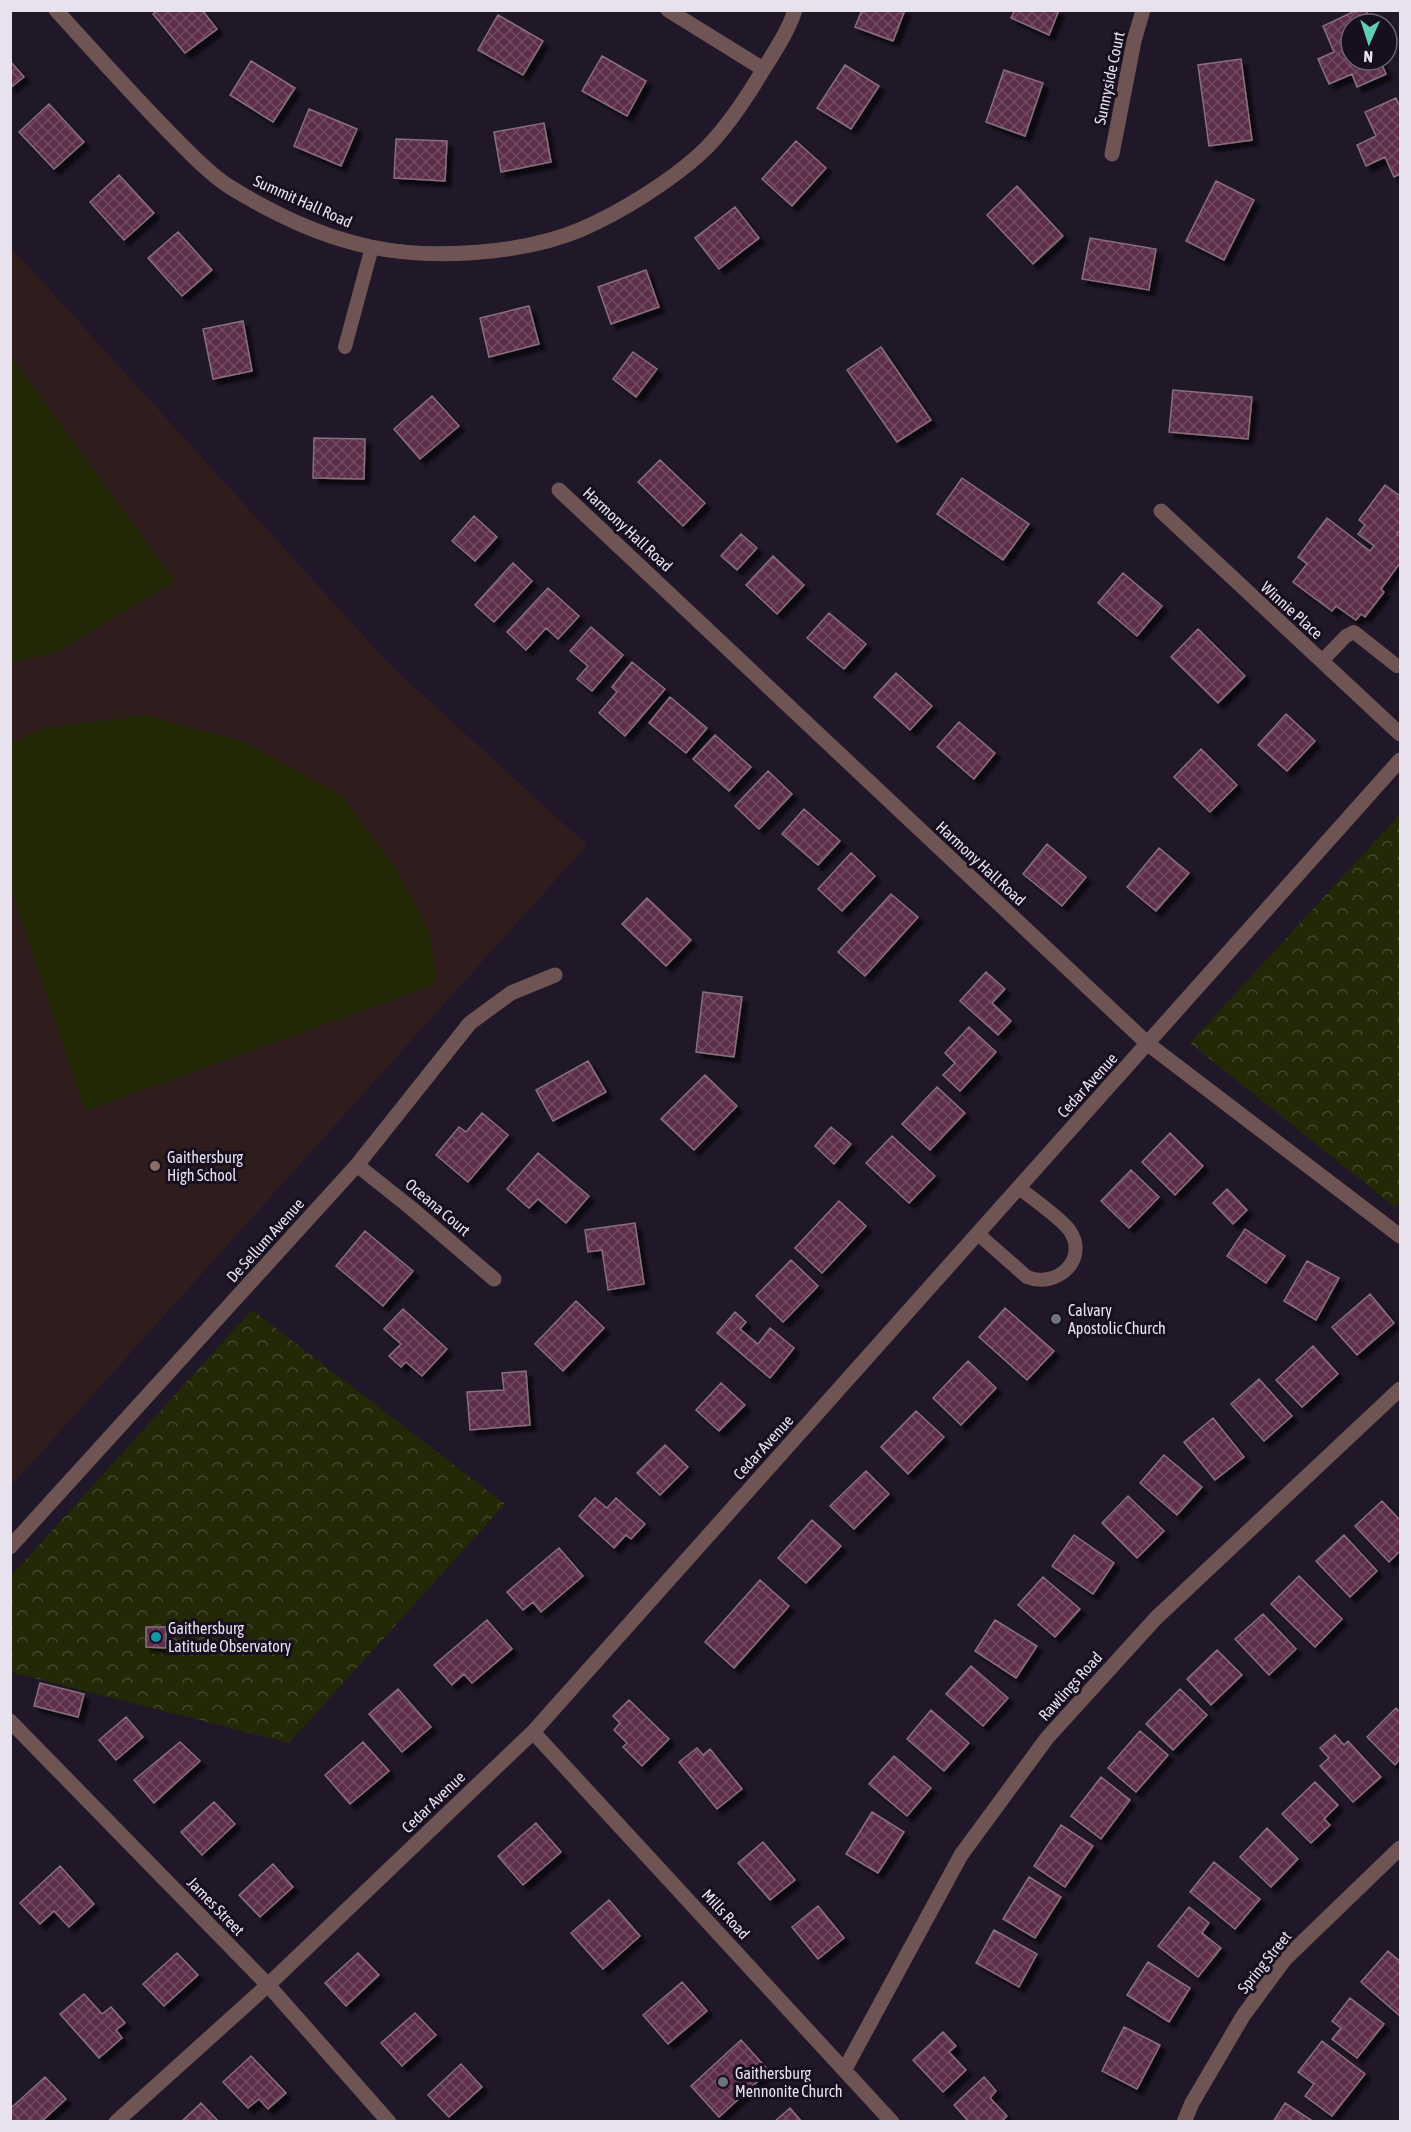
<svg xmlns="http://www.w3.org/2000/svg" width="1411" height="2132" font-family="'Asap Condensed',sans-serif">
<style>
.education{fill:#2f1d1e}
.grass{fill:#232907}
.park{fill:url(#park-crowns)}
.building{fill:url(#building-cross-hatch);stroke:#886f7c;stroke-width:1.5;filter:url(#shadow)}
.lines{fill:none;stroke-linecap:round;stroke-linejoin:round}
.lane{stroke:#6e5453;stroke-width:14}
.street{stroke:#6e5453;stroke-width:15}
.education-dot{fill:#8d6e63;stroke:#170e1f;stroke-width:2}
.worship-dot{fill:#6b7280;stroke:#170e1f;stroke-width:2}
.culture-dot{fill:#0f9aa8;stroke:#170e1f;stroke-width:2}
.labels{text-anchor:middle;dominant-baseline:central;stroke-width:6;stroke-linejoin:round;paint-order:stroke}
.street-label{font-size:16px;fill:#e8e2ef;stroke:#170e1f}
.poi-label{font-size:16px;fill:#e8e2ef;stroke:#170e1f;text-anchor:start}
</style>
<defs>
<pattern id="park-crowns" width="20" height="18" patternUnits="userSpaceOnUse" patternTransform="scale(1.5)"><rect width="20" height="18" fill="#232907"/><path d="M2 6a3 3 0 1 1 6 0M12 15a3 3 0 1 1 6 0" fill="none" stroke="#43482b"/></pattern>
<pattern id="building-cross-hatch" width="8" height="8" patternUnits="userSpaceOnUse" patternTransform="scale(1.5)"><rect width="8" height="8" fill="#5c2d48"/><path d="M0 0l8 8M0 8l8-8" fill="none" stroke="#734b63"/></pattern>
<filter id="shadow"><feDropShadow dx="5.5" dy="5.5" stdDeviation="1.5" flood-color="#0009"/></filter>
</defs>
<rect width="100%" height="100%" fill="#201728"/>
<path class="education" d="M11 247 390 665 587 845 11 1486Z"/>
<path class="grass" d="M11 356 175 581 57 652 11 663Z
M145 715 248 743 342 796 398 872 429 930 437 984 85 1111 11 888V743L39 729Z"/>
<path class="park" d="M1400 814V1201L1396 1208 1190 1043Z
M252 1310 505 1504 289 1743 11 1672 10 1577Z"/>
<path class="building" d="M157 10H202L217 29 185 53 153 14Z
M862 10H905L893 41 855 27Z
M1015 10H1059L1049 35 1011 18Z
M1357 10H1366L1372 24H1351V60H1380L1386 74 1357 87 1352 74 1329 84 1318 59 1334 52 1323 26Z
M498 15 543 41 523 75 478 50Z
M602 56 646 81 627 116 582 91Z
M1241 59 1252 140 1209 146 1198 65Z
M10 61 24 77 10 88Z
M251 61 295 88 273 122 230 95Z
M845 65 879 86 851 129 817 108Z
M1004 70 1043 83 1025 136 986 122Z
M1396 98 1400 107V174L1394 177 1385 157 1366 166 1357 145 1376 136 1365 112Z
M49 104 84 142 54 169 19 132Z
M309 109 357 129 341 166 294 146Z
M544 123 551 162 501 172 494 132Z
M396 139 447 141 445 181 394 178Z
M796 141 826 168 792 206 762 179Z
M119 175 154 213 124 240 90 202Z
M1216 181 1254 200 1224 260 1186 241Z
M1017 186 1063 236 1033 264 987 215Z
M735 207 759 238 719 269 695 238Z
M178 232 212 270 182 296 148 258Z
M1090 238 1156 249 1149 290 1082 279Z
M646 270 659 307 611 324 598 287Z
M529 306 539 344 489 357 480 318Z
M243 321 252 371 213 379 203 329Z
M881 347 931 420 897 442 847 370Z
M633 352 657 369 636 397 613 379Z
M1173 390 1252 397 1248 439 1169 432Z
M432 396 459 426 420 459 394 429Z
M314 438 365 439 364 479 313 478Z
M660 460 705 503 683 526 638 482Z
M962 478 1029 524 1003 560 937 514Z
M1385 485 1400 496V530L1397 534 1400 537V563L1381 589 1384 592 1365 617 1361 614 1356 620 1336 606 1332 611 1293 582 1307 564 1298 557 1327 518 1370 551 1374 546 1358 534 1365 525 1359 520Z
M474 516 497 537 475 561 452 541Z
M741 534 757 548 737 570 721 556Z
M773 556 804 585 777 614 746 585Z
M513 563 532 581 494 622 475 605Z
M1123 573 1162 606 1137 636 1098 603Z
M548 588 579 616 558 639 546 628 526 650 507 632Z
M829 613 866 644 844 669 807 638Z
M591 627 623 655 592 691 577 679 588 666 570 651Z
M1198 629 1245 676 1218 703 1171 657Z
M632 662 665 689 625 736 599 713 617 692 612 687Z
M896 673 932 706 910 730 874 697Z
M670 697 707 728 686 753 649 723Z
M1286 714 1315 741 1287 771 1258 745Z
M959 722 995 753 974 779 937 747Z
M715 735 751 767 729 791 693 759Z
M1201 749 1237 785 1210 812 1174 777Z
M768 771 792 794 759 829 735 806Z
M804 809 840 841 818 865 782 834Z
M1047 844 1086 877 1062 906 1023 874Z
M1159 848 1189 873 1156 911 1127 887Z
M851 853 875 876 842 911 818 889Z
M891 894 918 917 865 976 838 952Z
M647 898 691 940 666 966 622 924Z
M986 972 1005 989 992 1003 1011 1021 998 1035 960 1001Z
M703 992 742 997 734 1057 696 1052Z
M969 1027 996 1052 960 1091 943 1075 955 1063 945 1053Z
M588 1061 606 1092 553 1121 536 1090Z
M705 1075 737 1106 694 1150 661 1119Z
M937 1087 965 1113 930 1150 902 1124Z
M482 1113 508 1135 468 1182 436 1155 459 1127 466 1132Z
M831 1127 851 1144 834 1164 815 1146Z
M1170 1133 1203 1166 1175 1195 1142 1162Z
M892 1136 935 1176 909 1203 866 1163Z
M538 1153 589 1196 566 1223 538 1199 529 1208 507 1189Z
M1131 1170 1159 1197 1129 1228 1101 1201Z
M1227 1189 1247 1210 1233 1224 1213 1203Z
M839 1201 866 1226 822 1273 795 1248Z
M635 1223 644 1284 608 1290 602 1250 588 1252 585 1230Z
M1245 1229 1285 1256 1266 1283 1227 1256Z
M365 1231 413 1271 383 1306 336 1266Z
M791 1260 818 1286 783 1322 756 1296Z
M1307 1261 1339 1278 1316 1320 1284 1301Z
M1370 1294 1394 1323 1357 1355 1332 1327Z
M576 1301 604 1328 563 1371 535 1344Z
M1005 1308 1054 1351 1027 1380 979 1337Z
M403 1309 447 1349 422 1376 406 1362 401 1367 389 1356 401 1344 384 1329Z
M735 1312 746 1322 740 1329 758 1344 770 1328 794 1348 770 1378 717 1333Z
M1313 1346 1338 1374 1302 1407 1276 1380Z
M968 1361 996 1388 961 1425 933 1398Z
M526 1371 530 1425 470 1430 467 1392 504 1390 502 1373Z
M1259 1379 1292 1416 1264 1441 1231 1404Z
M721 1383 745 1405 719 1431 696 1410Z
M916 1411 944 1437 908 1474 881 1447Z
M1213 1418 1244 1457 1215 1480 1184 1442Z
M665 1445 688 1467 660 1495 637 1473Z
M1164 1455 1202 1487 1177 1515 1140 1483Z
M866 1471 889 1494 854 1529 830 1506Z
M1128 1496 1164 1531 1137 1558 1102 1523Z
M595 1498 607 1508 616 1498 645 1524 631 1539 626 1535 614 1548 579 1516Z
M1382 1501 1400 1520V1551L1389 1562 1355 1526Z
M812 1520 841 1546 806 1583 778 1558Z
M1074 1535 1114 1563 1093 1594 1052 1566Z
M1344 1535 1377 1571 1350 1597 1316 1561Z
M559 1548 583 1576 541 1612 533 1602 523 1610 507 1592Z
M1299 1576 1342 1619 1315 1647 1271 1604Z
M1043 1577 1080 1609 1055 1637 1018 1605Z
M760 1580 789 1606 734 1668 705 1642Z
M1263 1614 1296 1649 1269 1675 1235 1639Z
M487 1620 512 1649 472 1683 464 1674 452 1685 434 1665Z
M995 1620 1037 1646 1016 1678 975 1651Z
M146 1627H166V1648L146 1647Z
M1217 1650 1242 1675 1211 1705 1187 1679Z
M971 1666 1008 1698 983 1726 946 1694Z
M40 1683 84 1694 78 1717 34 1706Z
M398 1689 431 1727 402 1752 369 1714Z
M1180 1689 1207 1715 1173 1750 1146 1724Z
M629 1700 669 1739 642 1766 623 1747 627 1743 614 1730 620 1723 613 1716Z
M1396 1708 1400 1712V1759L1395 1765 1367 1737Z
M931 1710 969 1743 944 1771 907 1739Z
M126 1717 143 1737 116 1760 99 1740Z
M1140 1731 1168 1755 1136 1792 1108 1768Z
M1335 1735 1344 1745 1348 1741 1381 1777 1353 1802 1320 1766 1329 1758 1320 1748Z
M180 1742 200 1761 154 1803 134 1780Z
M363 1742 389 1771 350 1804 325 1775Z
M697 1748 703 1755 710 1749 742 1789 717 1809 679 1762Z
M894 1756 931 1788 907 1816 869 1784Z
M1101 1777 1130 1800 1101 1839 1071 1816Z
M1315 1782 1338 1805 1324 1819 1330 1825 1311 1843 1282 1814Z
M214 1802 235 1824 202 1855 181 1832Z
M872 1812 904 1832 878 1873 846 1854Z
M536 1823 561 1852 523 1885 498 1856Z
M1061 1825 1093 1846 1065 1887 1034 1866Z
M1267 1828 1298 1859 1271 1887 1240 1857Z
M763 1842 795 1880 770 1900 738 1863Z
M1214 1862 1260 1899 1235 1929 1190 1892Z
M273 1864 293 1887 260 1917 239 1895Z
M60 1866 94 1904 69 1927 54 1911 40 1924 20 1903Z
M1029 1877 1061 1897 1035 1938 1003 1919Z
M609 1900 640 1936 603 1969 571 1933Z
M818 1906 844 1938 818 1959 792 1927Z
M1189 1907 1209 1923 1202 1933 1221 1948 1198 1977 1158 1946Z
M994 1930 1037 1954 1019 1987 976 1963Z
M1388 1951 1400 1961V2016L1361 1982Z
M177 1953 198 1975 164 2006 143 1984Z
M358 1953 379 1975 346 2006 325 1983Z
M1148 1962 1190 1988 1169 2022 1127 1995Z
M682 1982 707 2011 668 2044 643 2015Z
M84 1994 102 2014 111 2007 125 2023 116 2030 122 2038 99 2058 60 2014Z
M1350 1998 1384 2024 1357 2058 1332 2039 1341 2028 1332 2021Z
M415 2013 436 2035 402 2066 381 2043Z
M1124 2027 1160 2045 1137 2089 1102 2071Z
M943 2032 956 2046 949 2052 966 2070 943 2092 913 2060Z
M741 2040 769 2071 719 2117 691 2086Z
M1322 2041 1365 2074 1332 2116 1305 2096 1314 2084 1298 2072Z
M251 2056 286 2093 268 2109 259 2099 248 2108 223 2082Z
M461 2064 482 2087 449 2117 428 2095Z
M45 2077 66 2099 41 2122H10V2109Z
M984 2077 996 2091 990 2098 1007 2116 1001 2122H969L954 2105Z
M201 2103 219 2122H181Z
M1285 2103 1314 2122H1273Z
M790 2108 802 2122H774Z"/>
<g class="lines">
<path class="lane" d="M345 347 372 247
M1322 661 1346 636 1354 632 1397 666
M978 1234 1027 1277C1056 1289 1089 1260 1070 1231 1063 1220 1031 1197 1019 1188"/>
<path class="street" d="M56 10C93 51 129 91 167 130 185 148 209 174 230 187 272 213 322 237 371 247 433 260 524 254 582 229 621 212 669 182 700 154 723 133 741 106 757 80 770 58 787 35 795 10
M668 10 763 69
M1112 154 1134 41 1143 10
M559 490 1148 1044 1400 1236
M1161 511 1400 734
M357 1165 411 1208 494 1279
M10 1547 357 1165 470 1023 511 993 555 975
M10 1721 268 1985 389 2122
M533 1732 892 2122
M845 2069 961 1855 1047 1738 1156 1618 1400 1389
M116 2122 268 1985 533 1732 1400 760
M1184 2122 1192 2103 1243 2016 1285 1959 1400 1848"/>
</g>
<circle class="education-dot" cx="155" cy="1166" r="6"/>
<g class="worship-dot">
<circle cx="1056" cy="1319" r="6"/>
<circle cx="723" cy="2082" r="6"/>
</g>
<circle class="culture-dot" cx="156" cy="1637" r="6"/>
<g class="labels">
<g class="street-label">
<text transform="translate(1109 78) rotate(-78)">Sunnyside Court</text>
<text transform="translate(303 201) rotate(24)">Summit Hall Road</text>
<text transform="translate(628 529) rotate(43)">Harmony Hall Road</text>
<text transform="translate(1292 610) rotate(42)">Winnie Place</text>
<text transform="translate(981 863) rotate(43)">Harmony Hall Road</text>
<text transform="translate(1087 1085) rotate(-48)">Cedar Avenue</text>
<text transform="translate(438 1207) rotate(40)">Oceana Court</text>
<text transform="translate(265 1240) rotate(-48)">De Sellum Avenue</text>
<text transform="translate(763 1447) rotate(-48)">Cedar Avenue</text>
<text transform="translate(1070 1686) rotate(-48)">Rawlings Road</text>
<text transform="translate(433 1802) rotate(-44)">Cedar Avenue</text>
<text transform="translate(216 1906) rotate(46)">James Street</text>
<text transform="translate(726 1914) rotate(47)">Mills Road</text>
<text transform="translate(1264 1962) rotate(-51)">Spring Street</text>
</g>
<g class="poi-label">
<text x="167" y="1157">Gaithersburg<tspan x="167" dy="18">High School</tspan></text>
<text x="1068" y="1310">Calvary<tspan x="1068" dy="18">Apostolic Church</tspan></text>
<text x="168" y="1628">Gaithersburg<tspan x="168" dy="18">Latitude Observatory</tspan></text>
<text x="735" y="2073">Gaithersburg<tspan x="735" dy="18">Mennonite Church</tspan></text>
</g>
</g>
<rect width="1411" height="2132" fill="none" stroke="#e8e2ef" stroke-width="24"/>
<g transform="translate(1369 42) rotate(183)"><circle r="28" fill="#170e1f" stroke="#6b6372" stroke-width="1.5"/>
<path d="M0-4.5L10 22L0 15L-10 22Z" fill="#5eceb7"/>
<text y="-9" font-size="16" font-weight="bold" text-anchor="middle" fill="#e8e2ef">N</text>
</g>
</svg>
